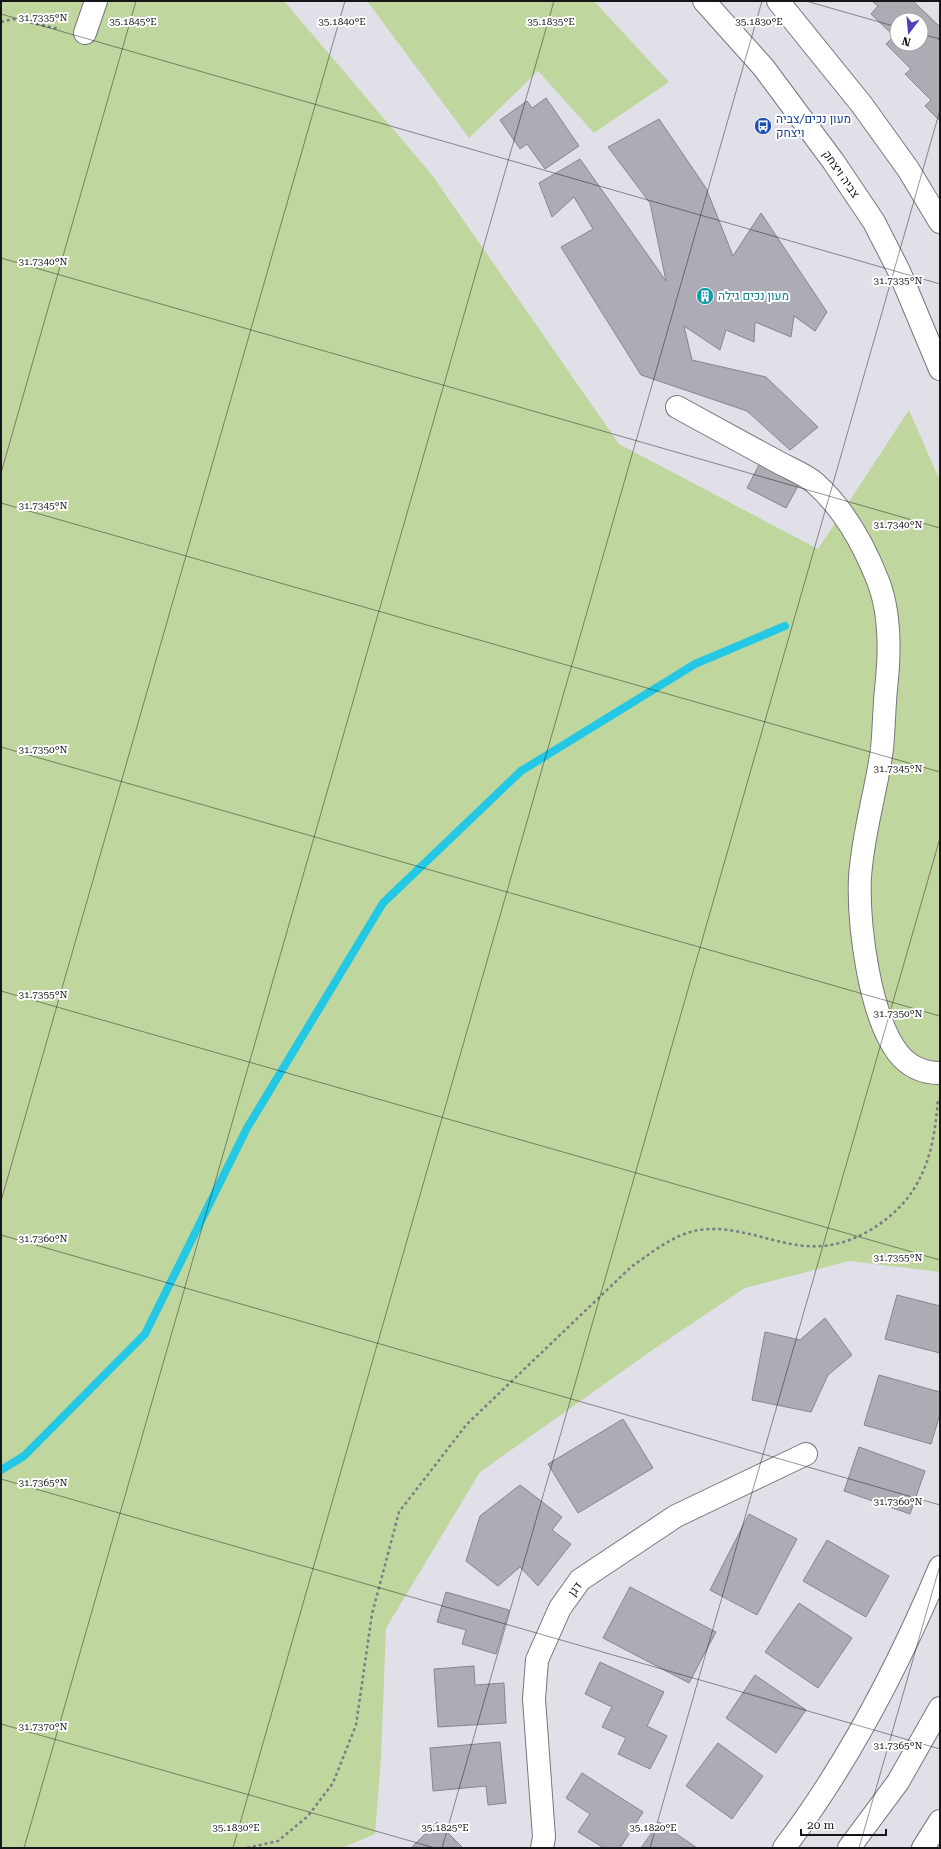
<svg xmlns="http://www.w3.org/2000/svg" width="941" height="1849" font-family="'Roboto Serif',Heebo,serif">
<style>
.green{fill:#bfd79f}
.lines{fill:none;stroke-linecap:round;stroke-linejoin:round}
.stream{stroke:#24c7e4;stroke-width:8}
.building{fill:#adabb3;stroke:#88868d;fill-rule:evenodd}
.minor-casing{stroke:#78757d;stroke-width:24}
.path{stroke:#7d7c81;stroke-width:2.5;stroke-dasharray:3 3;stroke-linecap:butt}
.minor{stroke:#fff;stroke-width:22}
.ticks{fill:none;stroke:#161618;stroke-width:1;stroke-opacity:0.45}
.labels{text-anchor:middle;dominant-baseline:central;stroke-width:4;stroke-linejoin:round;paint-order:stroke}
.transit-label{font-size:12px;fill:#164399;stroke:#fff;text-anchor:start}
.street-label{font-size:12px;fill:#161618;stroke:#fff}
.culture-label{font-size:12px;fill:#0d838f;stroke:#fff;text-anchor:start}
.ticks-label{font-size:10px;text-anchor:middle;fill:#161618;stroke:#fff;stroke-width:4;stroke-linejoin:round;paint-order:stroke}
</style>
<rect width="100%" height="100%" fill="#e1dfe7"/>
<path class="green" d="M1 1H284L432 175 619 444 818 549 909 410 940 481V1272L849 1261 745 1288 651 1351 480 1472 386 1628 381 1758 375 1834 342 1848H1Z
M367 1H594L669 82 594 133 538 71 469 138Z"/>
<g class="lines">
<path class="stream" d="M1 1470 24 1456 145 1334 247 1128 383 903 521 771 695 664 785 626"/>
</g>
<path class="building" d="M872 1H913L940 27V37L938 39 940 41V121L925 106 931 100 905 74 911 69 886 44 894 36 871 14 878 6ZM897 20H921V44H897Z
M546 98 579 146 545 169 527 144 520 149 500 120 527 101 532 108Z
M659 119 706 188 733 256 761 213 827 312 815 331 794 316 791 337 755 322 754 342 726 330 720 350 684 326 692 360 766 377 818 427 790 450 747 411 641 375 561 247 593 229 574 197 552 217 539 183 580 159 666 281 650 203 608 147Z
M760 463 799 484 786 508 747 488Z
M897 1295 940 1306V1353L885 1339Z
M825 1318 852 1355 828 1375 811 1412 752 1400 765 1332 800 1340Z
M879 1375 940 1392V1414L931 1444 864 1425Z
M623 1419 653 1468 578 1513 548 1464Z
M859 1447 925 1471 910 1514 844 1491Z
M520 1485 562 1517 552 1530 571 1544 538 1586 520 1567 498 1586 466 1561 480 1516Z
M749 1514 797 1539 757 1615 710 1590Z
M827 1540 889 1576 866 1617 803 1581Z
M630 1587 716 1632 689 1683 603 1638Z
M446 1592 509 1610 496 1654 462 1644 466 1630 437 1622Z
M799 1603 852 1638 818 1688 765 1652Z
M600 1662 664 1692 647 1726 667 1736 650 1769 618 1754 626 1738 602 1727 612 1707 585 1694Z
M474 1666 475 1685 504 1683 506 1723 438 1727 434 1669Z
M755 1675 806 1710 776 1753 726 1718Z
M500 1742 506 1803 488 1805 486 1786 433 1791 430 1748Z
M718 1743 763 1776 732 1819 686 1786Z
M582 1773 643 1812 620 1848H604L578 1832 590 1814 566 1798Z
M437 1822 463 1848H411Z
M659 1822 697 1848H641Z"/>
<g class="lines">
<defs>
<path id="minor" d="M704 1 764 68 833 161 874 222 899 271 940 369
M778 1 862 105 908 169 940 222
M85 33 96 1
M677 407C710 425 743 443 776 461 788 468 805 474 815 483 844 509 864 545 878 581 891 614 890 654 886 689 884 709 884 729 882 749 876 793 863 832 860 877 858 923 869 1015 898 1053 909 1067 923 1073 940 1073
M542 1848 544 1837 534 1699 537 1660 560 1608 580 1580 676 1516 806 1454
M784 1848C849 1762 899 1665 940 1567
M849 1848 898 1782 940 1708
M923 1848 940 1821"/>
</defs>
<use href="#minor" class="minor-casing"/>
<path class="path" d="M1 22 13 19 60 29
M247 1848 278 1841 308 1816 333 1783 356 1725 372 1614 399 1512 467 1424 631 1267C651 1253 674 1234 699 1230 733 1225 764 1240 797 1245 822 1249 845 1244 867 1232 921 1201 934 1157 938 1098"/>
<use href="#minor" class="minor"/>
</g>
<path class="ticks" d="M806 1 897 27M1 14 940 284M921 34 940 39M1 258 940 528M1 473 136 1M1 503 940 772M1 747 940 1016M1 991 940 1260M1 1201 345 1M1 1235 940 1505M1 1479 940 1749M1 1724 435 1848M24 1848 554 1M233 1848 762 1M442 1848 940 110M650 1848 940 838M859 1848 940 1565"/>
<defs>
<symbol id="bus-disc" viewBox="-11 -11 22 22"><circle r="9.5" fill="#1a4fb4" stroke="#fff"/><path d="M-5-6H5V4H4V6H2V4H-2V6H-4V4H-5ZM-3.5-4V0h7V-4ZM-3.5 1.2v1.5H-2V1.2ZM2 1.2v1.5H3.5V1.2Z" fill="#fff"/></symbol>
<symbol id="building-disc" viewBox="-11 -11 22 22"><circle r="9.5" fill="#0f9aa8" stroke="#fff"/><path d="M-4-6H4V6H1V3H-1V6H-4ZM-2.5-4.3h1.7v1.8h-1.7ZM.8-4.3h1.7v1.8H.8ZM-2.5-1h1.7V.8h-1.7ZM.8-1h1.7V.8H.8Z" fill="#fff"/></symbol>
</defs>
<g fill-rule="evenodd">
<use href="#bus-disc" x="753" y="116" width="20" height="20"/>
<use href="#building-disc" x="695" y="286" width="20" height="20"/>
</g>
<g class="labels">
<g class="transit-label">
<text x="776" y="119">מעון נכים/צביה<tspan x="776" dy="14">ויצחק</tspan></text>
</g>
<g class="street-label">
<text transform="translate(841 174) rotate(55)">צביה ויצחק</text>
<text transform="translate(575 1589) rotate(-53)">דגן</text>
</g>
<g class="culture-label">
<text x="718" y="296">מעון נכים גילה</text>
</g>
</g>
<g class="ticks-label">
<text x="43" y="21">31.7335°N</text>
<text x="133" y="25">35.1845°E</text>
<text x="342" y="25">35.1840°E</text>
<text x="551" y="25">35.1835°E</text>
<text x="759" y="25">35.1830°E</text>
<text x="43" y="265">31.7340°N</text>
<text x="898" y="284">31.7335°N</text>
<text x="43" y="509">31.7345°N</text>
<text x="898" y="528">31.7340°N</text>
<text x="43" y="753">31.7350°N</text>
<text x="898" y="772">31.7345°N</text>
<text x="43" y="998">31.7355°N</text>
<text x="898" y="1017">31.7350°N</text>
<text x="43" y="1242">31.7360°N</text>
<text x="898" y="1261">31.7355°N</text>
<text x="43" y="1486">31.7365°N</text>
<text x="898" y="1505">31.7360°N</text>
<text x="43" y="1730">31.7370°N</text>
<text x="898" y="1749">31.7365°N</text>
<text x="236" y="1831">35.1830°E</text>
<text x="445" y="1831">35.1825°E</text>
<text x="653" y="1831">35.1820°E</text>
</g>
<rect width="941" height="1849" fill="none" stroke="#161618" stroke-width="4"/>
<g transform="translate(909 32) rotate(196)"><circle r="19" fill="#ffffff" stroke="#a2a2a3"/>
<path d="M0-3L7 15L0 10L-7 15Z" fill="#4d41b8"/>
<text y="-6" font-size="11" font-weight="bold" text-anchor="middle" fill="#161618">N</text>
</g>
<path d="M801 1829v6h85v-6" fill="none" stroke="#161618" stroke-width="2"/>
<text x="807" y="1829" font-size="12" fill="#161618" stroke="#ffffff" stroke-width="3" paint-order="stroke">20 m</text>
</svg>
